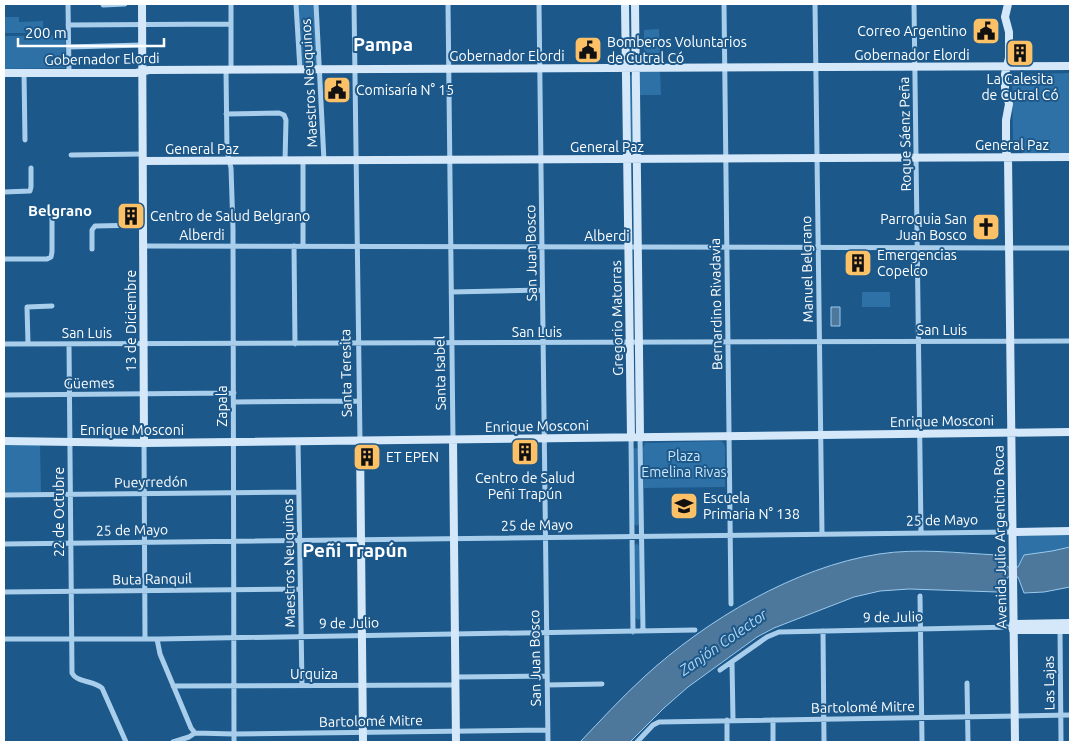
<svg xmlns="http://www.w3.org/2000/svg" width="1074" height="746" font-family="Ubuntu,sans-serif">
<style>
.green{fill:#2d71a6}
.water{fill:#4d789c;stroke:#9bcaee}
.lines{fill:none;stroke-linecap:round;stroke-linejoin:round}
.street{stroke:#a8ceec;stroke-width:5}
.secondary{stroke:#d4e8f9;stroke-width:8}
.labels{text-anchor:middle;dominant-baseline:central;stroke-width:4;stroke-linejoin:round;paint-order:stroke}
.poi-label{font-size:14px;fill:#fff;stroke:#1c588a;text-anchor:start}
.street-label{font-size:14px;fill:#fff;stroke:#1c588a}
.park-label{font-size:14px;fill:#cde6f9;stroke:#1c588a}
.neighbourhood-label{font-size:15px;font-weight:bold;fill:#fff;stroke:#1c588a}
.water-label{font-size:15px;font-style:italic;fill:#b3d8f3;stroke:#1c588a}
.district-label{font-size:19px;font-weight:bold;fill:#fff;stroke:#1c588a}
</style>
<rect width="100%" height="100%" fill="#1c588a"/>
<path class="green" d="M298 4H314L317 62 315 66H305L301 63Z
M4 17H19V22L43 21V33H4Z
M659 29 660 53H644V30Z
M66 35 65 68 4 69V36Z
M660 71 661 95H638L639 72Z
M1022 72 1025 74 1070 73V153L1023 154V146L1020 144H1013L1012 81H1019L1022 79Z
M631 75H632L634 151 632 152 630 151 629 76Z
M862 292H890V307H862Z
M720 441 723 442 725 446V487L644 488 643 448 645 443Z
M4 445H40L41 492 4 493Z
M636 448 638 449 639 524 637 526 634 524 633 449Z
M1070 534V547L1052 551 1024 555 1017 567 1018 536Z
M637 543 639 546 641 618 638 620 635 617 634 546Z"/>
<path class="water" d="M831 307H840V326H831Z
M1070 547V587L1044 592 1024 593 1018 577H1008L998 592 909 589 880 591 854 597 774 628 757 637 688 687 664 708 630 742H580C601 720 621 698 644 677 706 620 795 567 879 554 918 548 958 553 997 555L1008 567H1018L1024 555 1052 551Z"/>
<g class="lines">
<path class="street" d="M68 4 69 73
M231 4V70
M296 4 300 70
M316 4 324 161
M354 4 360 441
M448 4 453 440
M539 4 548 742
M724 4 731 604
M815 4 822 534
M914 4 921 533
M103 5 125 4
M68 25 231 24
M69 47 142 45
M226 70 227 151 231 168 233 229 234 742
M24 73 25 140
M226 114 279 113 284 115 286 120 285 161
M71 155 143 154
M4 192 30 191 31 187V168
M143 246 1070 248
M294 246 295 344
M303 246V161
M92 249V230L95 226 143 225
M4 259H47L51 257 52 252V216
M451 292 542 290
M4 344 1070 341
M28 344 27 307 52 306
M69 344 72 673C77 683 93 680 102 688L126 742
M4 395 234 393
M234 402 359 401
M631 437 633 632
M640 437 643 631
M298 441 302 685
M144 443 145 638
M4 495 299 492
M4 544 1012 532
M4 592 300 589
M920 596 922 742
M1060 629 1061 742
M823 631 824 742
M4 639H159L695 630
M157 639 160 654 191 728 195 733
M732 662 733 720
M720 670 767 637 779 632 1013 627
M456 677 547 676
M967 683 968 742
M547 685 602 684
M173 686 456 685
M727 720V742
M773 720V742
M195 733 234 734 548 730
M173 742 189 737 195 733
M637 742 653 725 659 722 1070 715"/>
<path class="secondary" d="M142 4 144 443
M625 4 631 437
M635 4 640 437
M1008 4 1005 17 1009 32V58L1005 74V89L1009 104 1006 120V151L1008 157 1015 742
M4 73H136L149 70 1070 66
M143 161 1070 157
M453 440 456 742
M4 441 144 443 1070 432
M360 441 363 742
M1012 532 1070 531
M1013 624 1070 623
M1013 630H1070"/>
</g>
<defs>
<symbol id="civic-square" viewBox="-11 -11 22 22"><rect x="-9" y="-9" width="18" height="18" rx="4" fill="#fcc166" stroke="#1c588a"/><path d="M-.6-6.5H3V-4.5H.6V-3L4-1V1h2V6H-6V1h2V-1L-.6-3ZM-1.2 2.5V6h2.4V2.5Z" fill="#111"/></symbol>
<symbol id="building-square" viewBox="-11 -11 22 22"><rect x="-9" y="-9" width="18" height="18" rx="4" fill="#fcc166" stroke="#1c588a"/><path d="M-4-6H4V6H1V3H-1V6H-4ZM-2.5-4.3h1.7v1.8h-1.7ZM.8-4.3h1.7v1.8H.8ZM-2.5-1h1.7V.8h-1.7ZM.8-1h1.7V.8H.8Z" fill="#111"/></symbol>
<symbol id="church-square" viewBox="-11 -11 22 22"><rect x="-9" y="-9" width="18" height="18" rx="4" fill="#fcc166" stroke="#1c588a"/><path d="M-1.2-6h2.4v3.5h3.3v2.4h-3.3V6h-2.4V-.1h-3.3v-2.4h3.3Z" fill="#111"/></symbol>
<symbol id="school-square" viewBox="-11 -11 22 22"><rect x="-9" y="-9" width="18" height="18" rx="4" fill="#fcc166" stroke="#1c588a"/><path d="M0-5L7-2L0 1L-7-2ZM-4 1L0 2.5L4 1V4Q0 6-4 4Z" fill="#111"/></symbol>
</defs>
<g fill-rule="evenodd">
<use href="#civic-square" x="970" y="15" width="32" height="32"/>
<use href="#civic-square" x="572" y="34" width="32" height="32"/>
<use href="#building-square" x="1004" y="37" width="32" height="32"/>
<use href="#civic-square" x="321" y="74" width="32" height="32"/>
<use href="#building-square" x="115" y="200" width="32" height="32"/>
<use href="#church-square" x="970" y="211" width="32" height="32"/>
<use href="#building-square" x="842" y="247" width="32" height="32"/>
<use href="#building-square" x="509" y="436" width="32" height="32"/>
<use href="#building-square" x="351" y="441" width="32" height="32"/>
<use href="#school-square" x="668" y="490" width="32" height="32"/>
</g>
<g class="labels">
<g class="poi-label">
<text x="967" y="31" text-anchor="end">Correo Argentino</text>
<text x="607" y="42">Bomberos Voluntarios<tspan x="607" dy="16">de Cutral Có</tspan></text>
<text x="1020" y="79" text-anchor="middle">La Calesita<tspan x="1020" dy="16">de Cutral Có</tspan></text>
<text x="356" y="90">Comisaría N° 15</text>
<text x="150" y="216">Centro de Salud Belgrano</text>
<text x="967" y="219" text-anchor="end">Parroquia San<tspan x="967" dy="16">Juan Bosco</tspan></text>
<text x="877" y="255">Emergencias<tspan x="877" dy="16">Copelco</tspan></text>
<text x="386" y="457">ET EPEN</text>
<text x="525" y="478" text-anchor="middle">Centro de Salud<tspan x="525" dy="16">Peñi Trapún</tspan></text>
<text x="703" y="498">Escuela<tspan x="703" dy="16">Primaria N° 138</tspan></text>
</g>
<g class="street-label">
<text x="912" y="55">Gobernador Elordi</text>
<text x="507" y="56">Gobernador Elordi</text>
<text transform="translate(102 59) rotate(-1)">Gobernador Elordi</text>
<text transform="translate(309 83) rotate(-93)">Maestros Neuquinos</text>
<text transform="translate(905 134) rotate(-91)">Roque Sáenz Peña</text>
<text x="1012" y="145">General Paz</text>
<text x="607" y="147">General Paz</text>
<text x="202" y="149">General Paz</text>
<text x="202" y="235">Alberdi</text>
<text x="607" y="236">Alberdi</text>
<text transform="translate(531 253) rotate(-91)">San Juan Bosco</text>
<text transform="translate(807 269) rotate(-91)">Manuel Belgrano</text>
<text transform="translate(716 304) rotate(-91)">Bernardino Rivadavia</text>
<text transform="translate(617 318) rotate(-91)">Gregorio Matorras</text>
<text transform="translate(131 321) rotate(-90)">13 de Diciembre</text>
<text x="942" y="330">San Luis</text>
<text x="537" y="332">San Luis</text>
<text x="87" y="333">San Luis</text>
<text transform="translate(346 373) rotate(-91)">Santa Teresita</text>
<text transform="translate(440 373) rotate(-91)">Santa Isabel</text>
<text transform="translate(89 383) rotate(-1)">Güemes</text>
<text transform="translate(222 406) rotate(-90)">Zapala</text>
<text transform="translate(942 421) rotate(-1)">Enrique Mosconi</text>
<text transform="translate(537 426) rotate(-1)">Enrique Mosconi</text>
<text x="132" y="430">Enrique Mosconi</text>
<text transform="translate(151 482) rotate(-1)">Pueyrredón</text>
<text transform="translate(59 512) rotate(-90)">22 de Octubre</text>
<text transform="translate(942 520) rotate(-1)">25 de Mayo</text>
<text transform="translate(537 525) rotate(-1)">25 de Mayo</text>
<text transform="translate(132 530) rotate(-1)">25 de Mayo</text>
<text transform="translate(1000 537) rotate(-91)">Avenida Julio Argentino Roca</text>
<text transform="translate(289 563) rotate(-91)">Maestros Neuquinos</text>
<text transform="translate(152 579) rotate(-1)">Buta Ranquil</text>
<text transform="translate(893 617) rotate(-1)">9 de Julio</text>
<text transform="translate(349 623) rotate(-1)">9 de Julio</text>
<text transform="translate(535 658) rotate(-91)">San Juan Bosco</text>
<text x="314" y="674">Urquiza</text>
<text transform="translate(1049 683) rotate(-91)">Las Lajas</text>
<text transform="translate(863 707) rotate(-1)">Bartolomé Mitre</text>
<text transform="translate(371 721) rotate(-1)">Bartolomé Mitre</text>
</g>
<g class="park-label">
<text x="684" y="456">Plaza<tspan x="684" dy="16">Emelina Rivas</tspan></text>
</g>
<g class="neighbourhood-label">
<text x="60" y="210">Belgrano</text>
</g>
<g class="water-label">
<text transform="translate(723 642) rotate(-35)">Zanjón Colector</text>
</g>
<g class="district-label">
<text x="383" y="44">Pampa</text>
<text x="355" y="550">Peñi Trapún</text>
</g>
</g>
<rect width="1074" height="746" fill="none" stroke="#ffffff" stroke-width="10"/>
<path d="M18 38v8h146v-8" fill="none" stroke="#ffffff" stroke-width="2.5"/>
<text x="25" y="38" font-size="15" fill="#ffffff" stroke="#1c588a" stroke-width="4" paint-order="stroke">200 m</text>
</svg>
